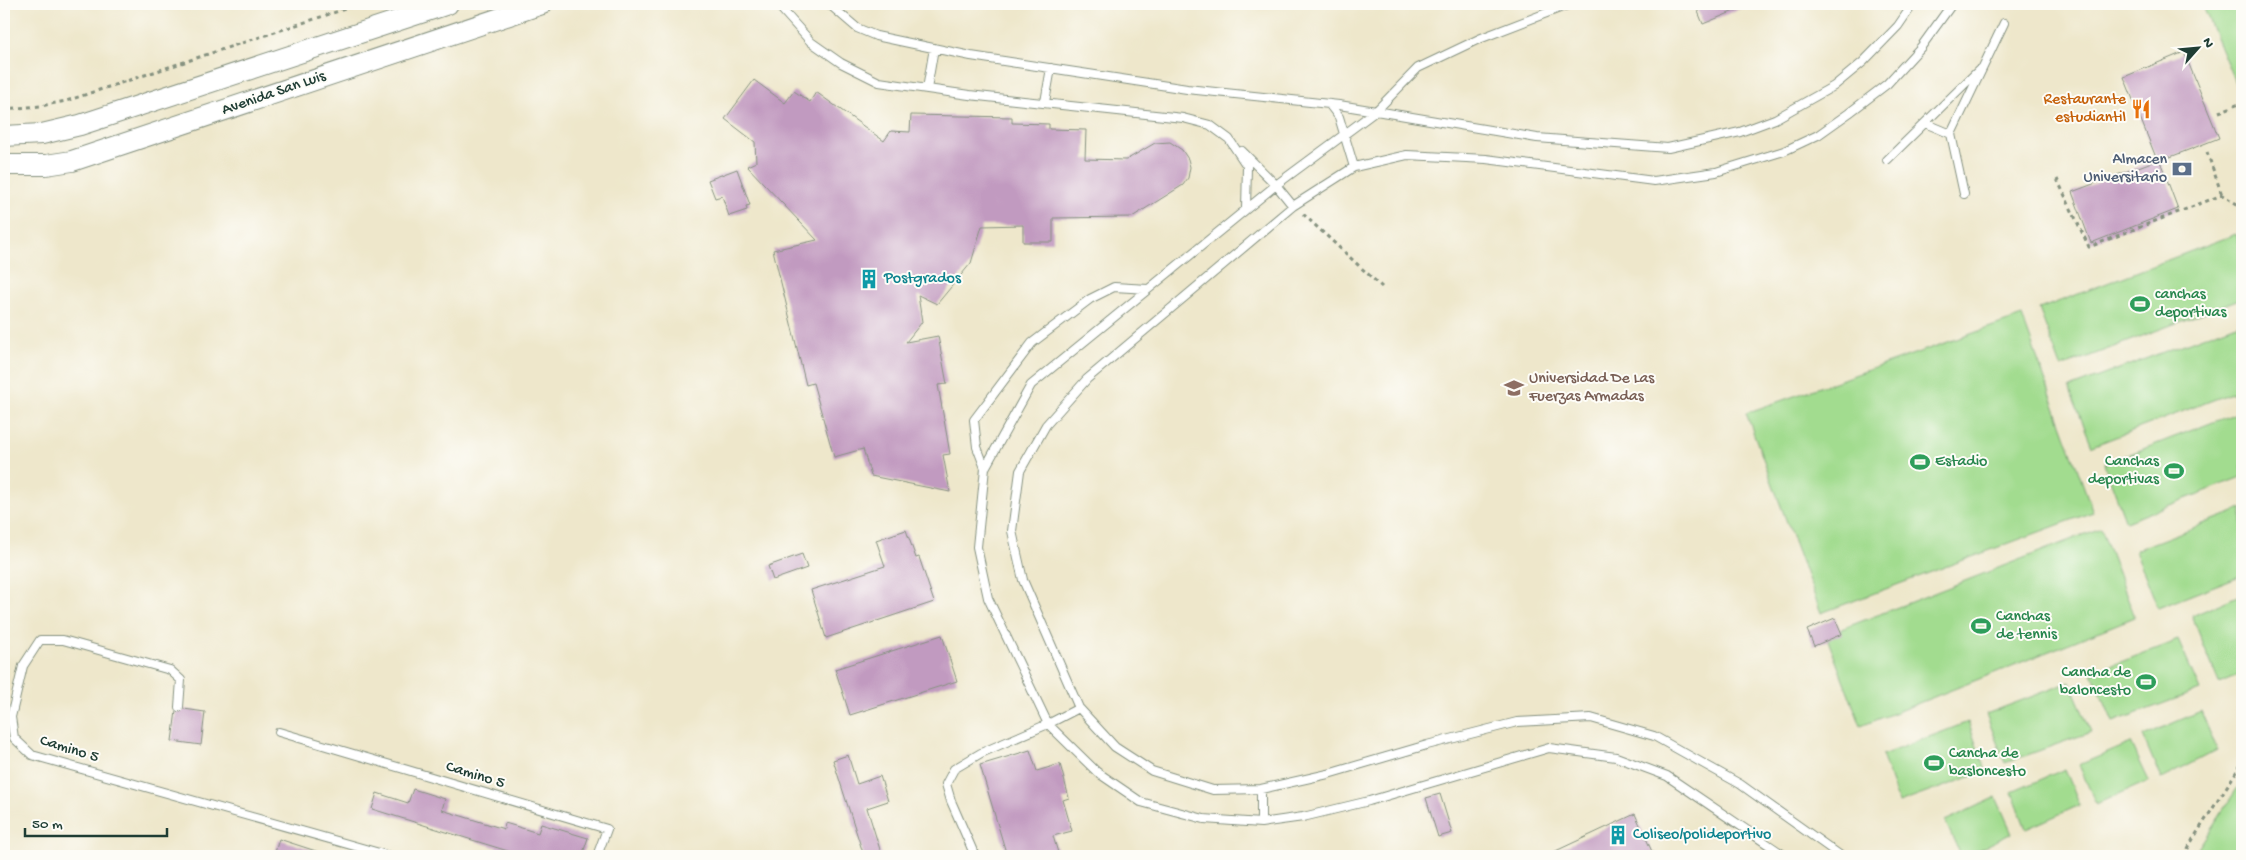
<svg xmlns="http://www.w3.org/2000/svg" width="2246" height="860" font-family="'Gochi Hand',sans-serif">
<style>
.green{fill:#a2dc8f;stroke:#608c62}
.building{fill:#c19ac0}
.lines{fill:none;stroke-linecap:round;stroke-linejoin:round}
.service-casing{stroke:#869280;stroke-width:10}
.tertiary-casing{stroke:#869280;stroke-width:22}
.path{stroke:#869280;stroke-width:3;stroke-dasharray:4 4;stroke-linecap:butt}
.service{stroke:#fff;stroke-width:8}
.tertiary{stroke:#fff;stroke-width:20}
.labels{text-anchor:middle;dominant-baseline:central;stroke-width:4;stroke-linejoin:round;paint-order:stroke}
.street-label{font-size:16px;fill:#1f3d34;stroke:#fdfcf7}
.food-label{font-size:16px;fill:#c56008;stroke:#fdfcf7;text-anchor:end}
.service-label{font-size:16px;fill:#4e5e75;stroke:#fdfcf7;text-anchor:end}
.culture-label{font-size:16px;fill:#0d838f;stroke:#fdfcf7;text-anchor:start}
.leisure-label{font-size:16px;fill:#27864d;stroke:#fdfcf7;text-anchor:start}
.education-label{font-size:16px;fill:#785e54;stroke:#fdfcf7;text-anchor:start}
</style>
<rect width="100%" height="100%" fill="#fdfcf7"/>
<filter id="ink" filterUnits="userSpaceOnUse"><feTurbulence type="fractalNoise" baseFrequency=".02" numOctaves="2"/><feDisplacementMap in="SourceGraphic" scale="10" xChannelSelector="R" yChannelSelector="G"/><feConvolveMatrix kernelMatrix="1 2 1 2 8 2 1 2 1" color-interpolation-filters="sRGB"/></filter>
<filter id="wash" filterUnits="userSpaceOnUse"><feTurbulence type="fractalNoise" baseFrequency=".0096" numOctaves="4" result="noise"/><feDisplacementMap in="SourceGraphic" scale="20" xChannelSelector="R" yChannelSelector="G"/><feGaussianBlur stdDeviation="1.12" result="paint"/><feColorMatrix in="noise" values="0 0 0 0 0 0 0 0 0 0 0 0 0 0 0 0 0 1.4 0 .05"/><feComposite in="paint" operator="in"/></filter>
<g filter="url(#wash)">
<rect width="100%" height="100%" fill="#eee7cb"/>
<path class="green" d="M2202 4H2242V82L2236 85Z
M2236 234 2242 250V298L2061 367 2039 309Z
M2022 316 2093 512 1821 613 1746 413Z
M2242 322V389L2092 446 2069 388Z
M2242 411V477L2126 522 2104 464Z
M2242 509V575L2158 608 2135 550Z
M2101 528 2135 617 1861 726 1826 635Z
M2242 594V673L2219 683 2192 616Z
M2178 640 2200 690 2113 722 2092 673Z
M2070 682 2091 732 2005 763 1986 714Z
M2201 711 2217 750 2161 779 2143 736Z
M1968 722 1986 771 1899 803 1882 755Z
M2131 743 2149 781 2096 804 2079 765Z
M2065 769 2080 805 2026 829 2012 792Z
M2242 781V856H2193Z
M1996 797 2012 833 1966 856H1961L1945 821Z"/>
<g id="blocks">
<path class="building" d="M1695 4H1751L1703 24Z
M2184 52 2219 138 2160 161 2178 209 2091 243 2072 192 2157 160 2124 77Z
M754 80 785 103 794 91 810 102 816 92 884 141 891 131 910 132 911 115 1012 117V123L1049 124V129L1086 130 1085 159 1126 160 1155 143 1170 142 1182 150 1188 159 1190 167 1188 178 1183 185 1132 217 1053 218V242H1023V225L982 226 971 263 937 304 918 295 922 322 906 342 938 336 947 384 938 385 950 454 943 455 950 492 871 476 863 449 834 457 813 383 806 385 773 250 817 240 747 166 756 162 755 142 725 119Z
M737 169 750 205 746 206 747 210 729 216 722 196 715 198 708 180Z
M906 530 916 558 919 557 934 602 826 638 811 590 885 566 876 540Z
M802 554 807 568 773 580 768 566Z
M1835 618 1842 634 1814 646 1807 630Z
M942 635 957 681 850 715 835 669Z
M184 709 205 712 201 745 172 741 176 711 181 712Z
M1030 750 1037 771 1060 764 1069 798 1063 800 1072 831 1053 836 1059 856H1007L980 765Z
M848 755 857 784 880 776 888 801 867 808 882 856H864L833 760Z
M413 789 445 799 442 810 504 829 505 823 538 833 541 824 588 838 582 856H524L372 809 377 793 408 803Z
M1440 794 1452 833 1438 837 1426 798Z
M1635 814 1654 856H1545Z
M279 839 322 853 321 856H274Z"/>
</g>
</g>
<g filter="url(#ink)">
<use href="#blocks" fill-opacity="0" stroke="#869280" stroke-width="1"/>
<g class="lines">
<defs>
<path id="service" d="M777 4 811 42 841 63 879 82 969 95 1183 118 1210 125 1229 139 1247 166 1246 209
M829 4 857 28 876 36 971 56 1187 89 1339 105 1376 111 1418 68 1479 39 1570 4
M927 89 934 48
M1045 102 1051 68
M1329 104 1339 117 1354 167
M1925 123 1951 134
M1242 151 1276 185 1293 206
M1887 160 1979 70
M1964 194 1951 134 2004 23
M985 468 977 447 974 420 1032 343 1090 299 1114 287 1148 289
M179 707 181 680 170 670 63 640H40L23 666 11 717 14 738 32 755 390 856
M279 732 607 829 597 856
M1261 789V823
M975 856 951 801 946 784 954 769 981 753 1048 724 1079 708
M1785 856 1667 776 1616 757 1549 748 1369 801 1303 817 1261 823 1204 819 1141 802 1097 772 1048 724 988 598 977 547 985 468 1031 385 1276 185 1376 111 1537 138 1668 148 1740 132 1775 119 1834 86 1863 62 1898 26 1913 4
M1841 856 1740 784 1704 764 1654 736 1591 718 1517 722 1427 745 1328 774 1261 789 1213 790 1152 771 1115 747 1079 708 1023 580 1012 531 1020 471 1046 425 1087 379 1293 206 1354 167 1407 155 1486 159 1654 181 1716 172 1784 151 1818 135 1849 113 1887 84 1921 47 1952 4"/>
<path id="tertiary" d="M4 136 42 134 80 125 448 4
M4 165H46L72 161 542 4"/>
</defs>
<use href="#service" class="service-casing"/>
<use href="#tertiary" class="tertiary-casing"/>
<path class="path" d="M4 109 41 106 66 101 360 4
M2219 112 2242 103
M2207 152 2222 195
M2057 179 2089 247 2222 195 2242 207
M1303 214 1382 287
M2184 856 2193 839 2242 763"/>
<use href="#service" class="service"/>
<use href="#tertiary" class="tertiary"/>
</g>
</g>
<defs>
<symbol id="restaurant-bare" viewBox="-9 -9 18 18"><path d="M-5-6h1v4h1v-4h1v4h1v-4h1v5L-1.5 .5V6h-2V.5L-5-1ZM5-6V6H3V1.5H1.5Q1.5-4 5-6Z" fill="#e8710a" stroke="#fdfcf7" stroke-width="2.5" paint-order="stroke"/></symbol>
<symbol id="bank-bare" viewBox="-9 -9 18 18"><path d="M-6-4H6V4H-6ZM0-2.3a2.3 2.3 0 1 0 0 4.6a2.3 2.3 0 1 0 0-4.6Z" fill="#5c6f8a" stroke="#fdfcf7" stroke-width="2.5" paint-order="stroke"/></symbol>
<symbol id="building-bare" viewBox="-9 -9 18 18"><path d="M-4-6H4V6H1V3H-1V6H-4ZM-2.5-4.3h1.7v1.8h-1.7ZM.8-4.3h1.7v1.8H.8ZM-2.5-1h1.7V.8h-1.7ZM.8-1h1.7V.8H.8Z" fill="#0f9aa8" stroke="#fdfcf7" stroke-width="2.5" paint-order="stroke"/></symbol>
<symbol id="stadium-bare" viewBox="-9 -9 18 18"><path d="M0-5a6.5 5 0 1 0 0 10a6.5 5 0 1 0 0-10ZM-3.5-1.8h7v3.6h-7Z" fill="#2e9e5b" stroke="#fdfcf7" stroke-width="2.5" paint-order="stroke"/></symbol>
<symbol id="university-bare" viewBox="-9 -9 18 18"><path d="M0-5L7-2L0 1L-7-2ZM-4 1L0 2.5L4 1V4Q0 6-4 4Z" fill="#8d6e63" stroke="#fdfcf7" stroke-width="2.5" paint-order="stroke"/></symbol>
</defs>
<g fill-rule="evenodd">
<use href="#restaurant-bare" x="2127" y="95" width="28" height="28"/>
<use href="#bank-bare" x="2168" y="155" width="28" height="28"/>
<use href="#building-bare" x="855" y="265" width="28" height="28"/>
<use href="#stadium-bare" x="2126" y="290" width="28" height="28"/>
<use href="#university-bare" x="1500" y="374" width="28" height="28"/>
<use href="#stadium-bare" x="1906" y="448" width="28" height="28"/>
<use href="#stadium-bare" x="2160" y="457" width="28" height="28"/>
<use href="#stadium-bare" x="1967" y="612" width="28" height="28"/>
<use href="#stadium-bare" x="2132" y="668" width="28" height="28"/>
<use href="#stadium-bare" x="1920" y="749" width="28" height="28"/>
<use href="#building-bare" x="1604" y="821" width="28" height="28"/>
</g>
<g class="labels">
<g class="street-label">
<text transform="translate(274 94) rotate(-19)">Avenida San Luis</text>
<text transform="translate(69 750) rotate(17)">Camino 5</text>
<text transform="translate(475 776) rotate(17)">Camino 5</text>
</g>
<g class="food-label">
<text x="2126" y="100">Restaurante<tspan x="2126" dy="18">estudiantil</tspan></text>
</g>
<g class="service-label">
<text x="2167" y="160">Almacen<tspan x="2167" dy="18">Universitario</tspan></text>
</g>
<g class="culture-label">
<text x="884" y="279">Postgrados</text>
<text x="1633" y="835">Coliseo/polideportivo</text>
</g>
<g class="leisure-label">
<text x="2155" y="295">canchas<tspan x="2155" dy="18">deportivas</tspan></text>
<text x="1935" y="462">Estadio</text>
<text x="2159" y="462" text-anchor="end">Canchas<tspan x="2159" dy="18">deportivas</tspan></text>
<text x="1996" y="617">Canchas<tspan x="1996" dy="18">de tennis</tspan></text>
<text x="2131" y="673" text-anchor="end">Cancha de<tspan x="2131" dy="18">baloncesto</tspan></text>
<text x="1949" y="754">Cancha de<tspan x="1949" dy="18">basloncesto</tspan></text>
</g>
<g class="education-label">
<text x="1529" y="379">Universidad De Las<tspan x="1529" dy="18">Fuerzas Armadas</tspan></text>
</g>
</g>
<rect width="2246" height="860" fill="none" stroke="#fdfcf7" stroke-width="20"/>
<g transform="translate(2198 48) rotate(63)" stroke="#fdfcf7" stroke-width="4" paint-order="stroke">
<path d="M0-4L9 19L0 12L-9 19Z" fill="#1f3d34"/>
<text y="-8" font-size="14" font-weight="bold" text-anchor="middle" fill="#1f3d34">N</text>
</g>
<path d="M25 828v8h142v-8" fill="none" stroke="#1f3d34" stroke-width="2.5"/>
<text x="32" y="828" font-size="15" fill="#1f3d34" stroke="#fdfcf7" stroke-width="4" paint-order="stroke">50 m</text>
</svg>
